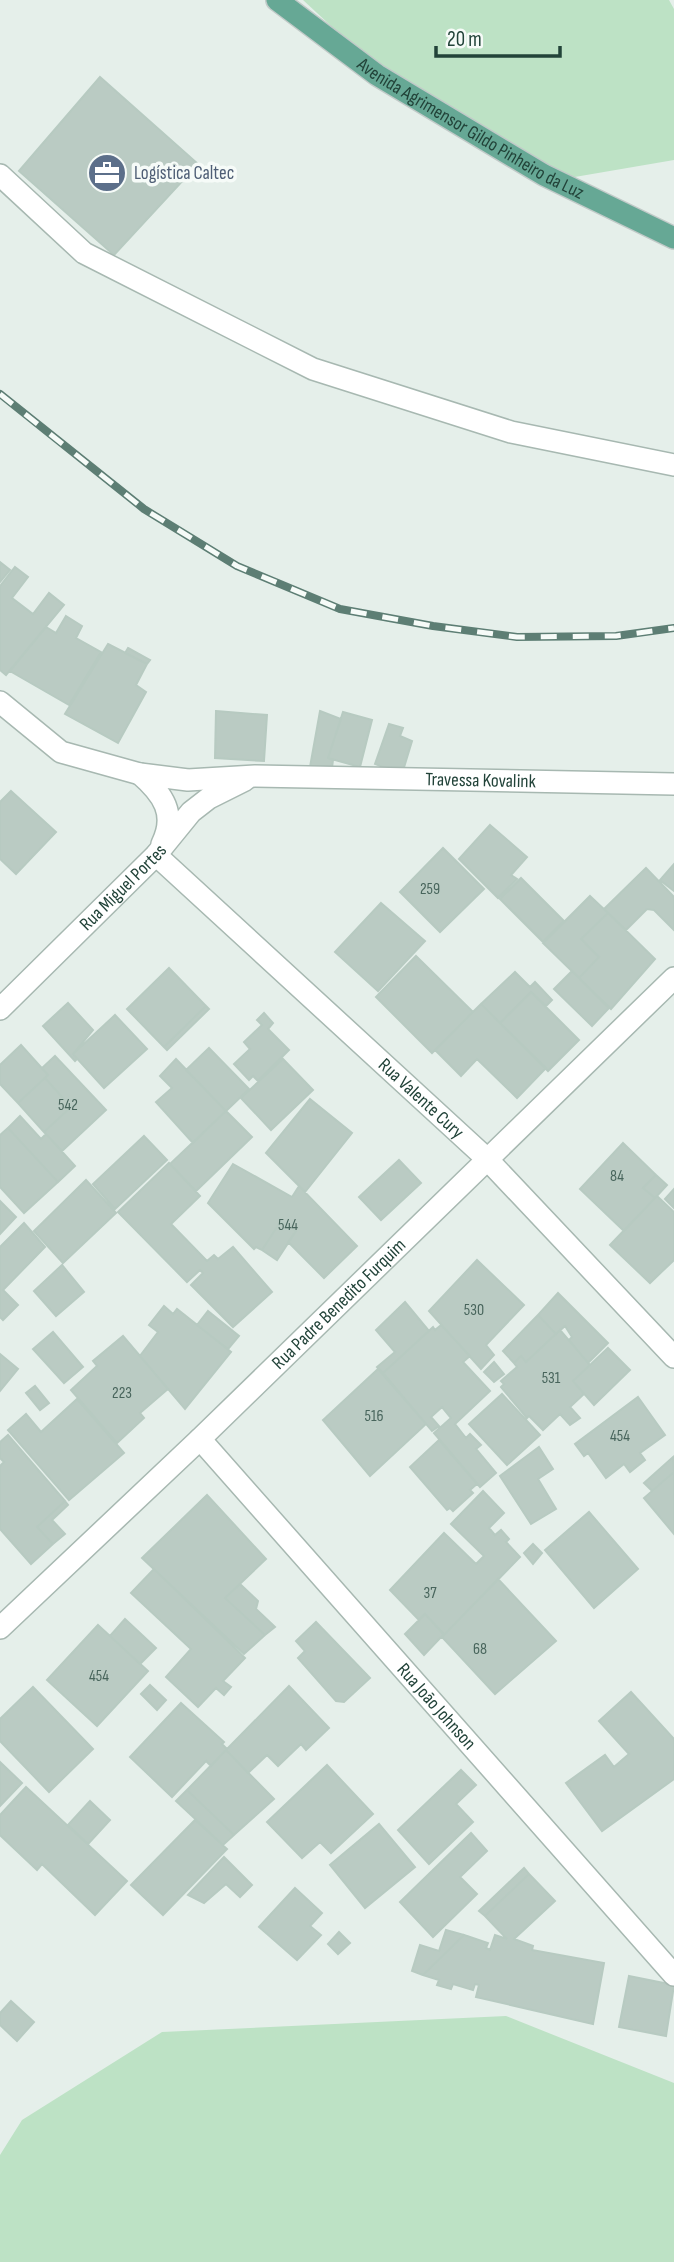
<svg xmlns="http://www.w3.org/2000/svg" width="674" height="2262" font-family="'Sofia Sans Condensed',sans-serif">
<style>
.green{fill:#bde2c5}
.building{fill:#bacbc3;stroke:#b7cac1;stroke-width:2}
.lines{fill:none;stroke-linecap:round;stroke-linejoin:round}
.minor-casing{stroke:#a7b8b1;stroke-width:24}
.major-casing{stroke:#c1cac8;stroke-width:24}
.minor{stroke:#fff;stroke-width:21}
.major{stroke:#66a895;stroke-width:21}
.rail-casing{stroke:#5d7e74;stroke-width:8}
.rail{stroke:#f6fbf8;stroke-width:5;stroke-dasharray:16;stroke-linecap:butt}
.labels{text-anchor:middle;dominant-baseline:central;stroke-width:7;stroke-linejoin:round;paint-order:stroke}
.number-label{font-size:16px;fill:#48655c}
.street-label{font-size:19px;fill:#224339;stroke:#f6fbf8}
.service-label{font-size:19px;fill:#4e5e75;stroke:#f6fbf8;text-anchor:start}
</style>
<rect width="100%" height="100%" fill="#e5efea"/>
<path class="green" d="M303 0H669L674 9V160L563 179 372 64Z
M506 2016 674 2083V2262H0V2155L22 2120 162 2032Z"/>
<path class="building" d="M100 77 198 164 114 255 19 171Z
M0 562 10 570 0 582Z
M15 567 28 577 12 598 33 614 49 593 64 605 6 675 0 670V586Z
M66 616 82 626 76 638 101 652 69 705 10 671 46 627 56 633Z
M108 644 147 664 136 685 146 692 118 743 65 714Z
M128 648 150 660 147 664 125 653Z
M216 711 267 715 264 761 215 758Z
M320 711 341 719 328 758 333 760 332 768 310 767Z
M343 712 372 720 360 767 328 758Z
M389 724 403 728 400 736 412 741 402 774 375 764Z
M11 791 56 832 16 874 0 859V802Z
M490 825 527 857 511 875 517 879 498 898 459 859Z
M443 848 484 889 440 932 400 892Z
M674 864V891L660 880Z
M646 868 674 897V930L654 910 647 909 626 930 604 909Z
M521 878 564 921 543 942 500 899Z
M590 896 608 913 581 939 599 957 579 978 543 943Z
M381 903 425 941 378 991 335 952Z
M608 913 655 959 611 1009 579 978 599 957 581 939Z
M416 956 473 1012 432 1053 376 997Z
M169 968 206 1006 164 1047 127 1009Z
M572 971 609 1008 592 1026 554 989Z
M515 972 530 987 535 982 552 1000 546 1006 531 992 500 1023 481 1004Z
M531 992 579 1040 548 1071 500 1023Z
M68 1003 93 1030 73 1054 77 1059 75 1061 43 1026Z
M481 1004 546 1068 517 1098 477 1059 461 1076 435 1050Z
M206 1006 209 1009 167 1050 164 1047Z
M264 1013 273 1023 268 1029 289 1050 258 1081 253 1076 249 1080 234 1064 250 1049 244 1042 262 1025 257 1020Z
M115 1015 147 1049 104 1088 73 1054Z
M21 1045 48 1075 18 1103 0 1084V1065Z
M209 1048 249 1089 226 1111 186 1070Z
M55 1056 106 1110 62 1151 44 1132 71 1107 45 1078 48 1075 42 1068Z
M176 1059 226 1111 193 1143 156 1102 172 1088 160 1076Z
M283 1059 313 1090 271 1130 241 1098Z
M45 1078 71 1107 44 1132 18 1103Z
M310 1099 352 1133 305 1192 266 1153Z
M226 1111 252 1137 196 1191 170 1164Z
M20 1116 41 1139 46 1134 75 1166 58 1182 8 1128Z
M8 1128 58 1182 24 1213 0 1187V1135Z
M144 1136 167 1160 115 1209 93 1184Z
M623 1143 656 1175 643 1188 655 1198 624 1231 580 1189Z
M399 1160 421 1183 381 1220 359 1197Z
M169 1163 200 1196 171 1224 207 1261 214 1255 218 1259 233 1247 272 1292 233 1327 191 1285 203 1273 200 1270 187 1282 118 1212Z
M233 1164 292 1197 299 1186 357 1246 324 1278 288 1242 296 1231 281 1221 262 1250 256 1247 254 1249 208 1203Z
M656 1175 667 1185 655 1198 643 1188Z
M86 1180 116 1213 63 1263 34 1231Z
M674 1189V1208L665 1199Z
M657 1196 674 1212V1260L650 1283 610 1245Z
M0 1201 16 1217 0 1234Z
M281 1221 296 1231 277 1260 262 1250Z
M24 1223 45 1247 3 1290 18 1305 3 1320 0 1317V1247Z
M477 1260 524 1305 486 1345 494 1355 481 1369 429 1311Z
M62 1265 84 1292 56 1316 34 1291Z
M558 1293 608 1343 588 1363 569 1340 572 1337 565 1326 556 1334 538 1315Z
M405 1302 429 1331 383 1373 377 1367 395 1352 376 1330Z
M164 1306 173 1314 177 1309 231 1352 185 1409 140 1356 158 1332 149 1325Z
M208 1311 239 1336 228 1349 197 1325Z
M538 1315 556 1334 526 1362 521 1356 514 1363 503 1351Z
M441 1325 470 1356 463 1362 490 1391 455 1424 466 1438 470 1434 481 1445 476 1449 496 1473 480 1487 434 1433 451 1418 442 1407 431 1417 439 1426 432 1431 383 1373 433 1327 435 1330Z
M560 1330 590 1365 573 1381 584 1394 570 1407 580 1418 570 1425 560 1414 543 1430 529 1416 527 1418 501 1387 504 1384 501 1381 517 1367 514 1363 521 1356 526 1362Z
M53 1332 83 1367 64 1383 33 1349Z
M123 1336 168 1389 140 1413 144 1418 117 1443 71 1390 97 1366 93 1361Z
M608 1348 630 1370 594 1405 573 1381Z
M0 1354 18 1369 0 1391Z
M494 1362 504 1374 494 1382 484 1372Z
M378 1369 426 1424 370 1476 323 1420Z
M35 1386 49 1403 40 1410 26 1393Z
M502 1394 540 1435 507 1465 469 1424Z
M638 1397 665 1435 640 1453 645 1460 630 1472 624 1464 606 1478 588 1453 584 1456 575 1444Z
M77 1399 124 1453 69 1500 8 1430 26 1414 41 1432Z
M8 1435 65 1501 37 1527 53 1544 31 1564 0 1529V1466L4 1462 0 1458V1442Z
M439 1440 477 1484 470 1490 473 1493 453 1511 450 1508 447 1510 410 1467Z
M539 1447 553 1469 538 1479 556 1509 531 1524 500 1476Z
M673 1457 674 1472 652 1491 644 1483Z
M674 1472V1534L644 1498Z
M483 1491 504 1513 489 1528 495 1535 501 1530 509 1539 506 1542 520 1557 444 1635 425 1614 419 1620 390 1590 444 1533 476 1564 484 1556 451 1524Z
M207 1495 266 1559 225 1598 265 1635 244 1654 142 1558Z
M65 1501 68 1505 52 1520 65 1534 53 1544 37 1527Z
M589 1512 638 1569 594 1608 545 1550Z
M533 1544 542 1553 533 1564 524 1553Z
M154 1569 245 1658 223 1681 231 1687 224 1695 216 1688 198 1707 166 1677 191 1649 131 1593Z
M498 1579 556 1641 495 1694 442 1637Z
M240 1584 258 1601 256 1609 275 1627 265 1635 225 1598Z
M425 1614 444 1634 424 1655 405 1634Z
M125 1619 156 1648 140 1664 110 1636Z
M316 1622 370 1678 344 1702 336 1701 298 1658 305 1651 296 1641Z
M98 1625 148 1671 97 1726 47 1680Z
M150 1685 166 1700 157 1710 141 1694Z
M289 1686 329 1728 306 1750 301 1744 278 1766 267 1755 248 1773 226 1750Z
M33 1687 93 1749 49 1792 0 1741V1719Z
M631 1692 674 1739V1779L602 1831 566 1783 605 1755 614 1767 629 1754 599 1721Z
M181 1703 224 1742 222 1744 227 1749 211 1766 206 1761 172 1797 130 1757Z
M226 1750 274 1799 234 1835 187 1790Z
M0 1762 22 1783 0 1806Z
M327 1765 373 1814 331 1853 320 1842 302 1858 267 1822Z
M461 1770 476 1785 456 1804 473 1822 429 1864 398 1830Z
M26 1787 127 1881 95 1915 42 1864 37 1870 0 1835V1815Z
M187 1790 234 1835 223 1845 176 1801Z
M90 1801 110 1820 88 1844 68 1825Z
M195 1820 227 1849 163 1915 131 1885Z
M379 1824 415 1867 365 1908 330 1865Z
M471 1833 487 1851 460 1877 477 1894 433 1937 400 1902Z
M224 1857 252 1885 240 1897 226 1884 204 1903 188 1895Z
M524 1868 529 1874 485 1916 479 1911Z
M529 1874 555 1901 514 1939 533 1946 532 1950 604 1963 593 2024 476 1997 479 1985 475 1984 473 1990 453 1984 451 1989 437 1985 439 1980 423 1975 464 1935 488 1943 486 1948 490 1950 495 1935 507 1939 485 1916Z
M295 1888 322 1913 310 1926 321 1935 297 1960 259 1927Z
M446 1930 464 1935 423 1975 412 1971 420 1945 439 1951Z
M339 1932 350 1943 338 1954 328 1944Z
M629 1976 674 1985 666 2036 619 2027Z
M11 2001 34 2022 17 2041 0 2025V2013Z"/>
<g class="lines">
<defs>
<g id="minor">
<path d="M0 175 84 253 313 369 511 432 674 465"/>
<path id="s1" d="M0 702 61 752 140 774 188 780 255 776 674 784"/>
<path d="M140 774C163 794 177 814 162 844"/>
<path id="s2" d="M156 855 486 1158 674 1357"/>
<path id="s3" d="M0 1009 156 855 191 812 209 798 245 780"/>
<path id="s4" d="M200 1439 674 1975"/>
<path id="s5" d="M0 1628 200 1439 674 978"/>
</g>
<g id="major">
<path id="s6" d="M277 0 377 75 544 175 674 238"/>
</g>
</defs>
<use href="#minor" class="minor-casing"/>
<use href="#major" class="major-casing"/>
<use href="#minor" class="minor"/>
<use href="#major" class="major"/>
<defs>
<path id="rail" d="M0 394 144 509 237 566 340 609 433 626 517 637 616 636 674 628"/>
</defs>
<use href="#rail" class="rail-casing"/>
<use href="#rail" class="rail"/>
</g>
<defs>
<symbol id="office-disc" viewBox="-11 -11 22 22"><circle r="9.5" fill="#5c6f8a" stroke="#f6fbf8"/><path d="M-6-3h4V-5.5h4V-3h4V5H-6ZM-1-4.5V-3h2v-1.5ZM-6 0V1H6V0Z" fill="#fff"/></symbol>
</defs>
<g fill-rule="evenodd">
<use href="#office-disc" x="85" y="151" width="44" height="44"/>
</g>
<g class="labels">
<g class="number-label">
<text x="430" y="889">259</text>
<text x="68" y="1105">542</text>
<text x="617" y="1176">84</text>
<text x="288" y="1225">544</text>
<text x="474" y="1310">530</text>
<text x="551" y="1378">531</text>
<text x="122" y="1393">223</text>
<text x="374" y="1416">516</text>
<text x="620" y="1436">454</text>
<text x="430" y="1593">37</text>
<text x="480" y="1649">68</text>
<text x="99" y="1676">454</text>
</g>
<g class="street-label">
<text stroke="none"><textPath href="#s6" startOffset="233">Avenida Agrimensor Gildo Pinheiro da Luz</textPath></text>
<text stroke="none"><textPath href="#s1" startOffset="502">Travessa Kovalink</textPath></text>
<text stroke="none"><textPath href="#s3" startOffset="173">Rua Miguel Portes</textPath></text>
<text stroke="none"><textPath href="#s2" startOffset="360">Rua Valente Cury</textPath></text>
<text stroke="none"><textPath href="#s5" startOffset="469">Rua Padre Benedito Furquim</textPath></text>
<text stroke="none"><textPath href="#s4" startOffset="357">Rua João Johnson</textPath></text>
</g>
<g class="service-label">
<text x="134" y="173">Logística Caltec</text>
</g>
</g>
<path d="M436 46v10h124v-10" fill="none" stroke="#224339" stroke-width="3.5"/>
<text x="447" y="46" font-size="21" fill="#224339" stroke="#f6fbf8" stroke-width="5" paint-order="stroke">20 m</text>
</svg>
